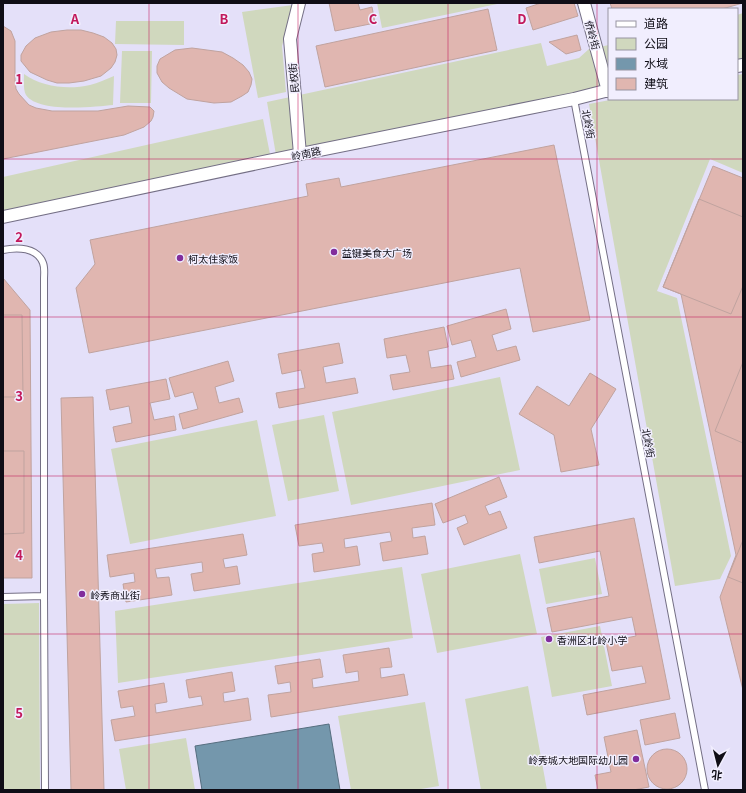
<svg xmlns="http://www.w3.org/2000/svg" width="746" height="793" font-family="Georgia,'Noto Sans SC',serif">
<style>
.green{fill:#d0d8be}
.water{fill:#7497ac;stroke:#566e7f}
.building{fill:#e0b6b0;stroke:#c0a39f}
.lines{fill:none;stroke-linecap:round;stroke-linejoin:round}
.lane-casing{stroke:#746f85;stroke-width:8}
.street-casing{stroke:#746f85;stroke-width:14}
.lane{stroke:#fff;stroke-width:6}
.street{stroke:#fff;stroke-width:12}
.grid{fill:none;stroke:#c2185b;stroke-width:1;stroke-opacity:0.55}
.poi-dot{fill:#812d9c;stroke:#f1eefe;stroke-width:1.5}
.labels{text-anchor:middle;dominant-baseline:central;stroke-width:3;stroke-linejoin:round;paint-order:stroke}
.street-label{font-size:10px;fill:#0f0d16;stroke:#f1eefe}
.poi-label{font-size:10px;fill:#0f0d16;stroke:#f1eefe;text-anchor:start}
.grid-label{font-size:13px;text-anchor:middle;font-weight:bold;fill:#c2185b;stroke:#f1eefe;stroke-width:3;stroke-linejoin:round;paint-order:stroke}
</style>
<rect width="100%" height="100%" fill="#e4e0f9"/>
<path class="green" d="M377 3H502L382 28Z
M293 5 282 46 286 92 258 98 242 12Z
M743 13V62L737 63V15Z
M116 21H184V45L115 44Z
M541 43 547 66 579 58 589 49 609 45V88L276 155 267 102Z
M122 51H152L151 103H120Z
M24 74C42 87 68 90 90 85 98 83 106 79 114 76L113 105C94 107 38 113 26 95 23 90 24 80 24 74Z
M743 74V173L710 159 657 291 677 298 731 556 720 579 675 586 589 104 615 99H737V75Z
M263 119 270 154 3 212V177Z
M500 377 520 470 351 505 332 412Z
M324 415 339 491 288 501 272 425Z
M257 420 276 516 130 544 111 449Z
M520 554 537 634 437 653 421 574Z
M595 558 602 594 546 604 539 569Z
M402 567 413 638 118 683 115 611Z
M39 603 40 790H3V604Z
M600 626 612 686 552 697 541 637Z
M528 686 547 790H481L465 699Z
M425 702 439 786 415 790H351L338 716Z
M186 738 195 790H126L119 749Z"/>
<path class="water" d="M329 724 340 790H202L195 746Z"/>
<path class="building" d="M329 3H358L360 10 372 7 375 23 335 31Z
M541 3H574L578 16 533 30 526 8Z
M610 3H743L722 9H612Z
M488 9 497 50 325 87 316 46Z
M3 26 11 31 15 41V80L16 89 19 94 29 105 36 108 52 111H98L128 106 150 107 154 111 153 117 151 121 144 127 124 135 3 159Z
M67 30H81L93 33 104 37 112 43 116 49 117 55 115 62 111 68 101 76 84 81 69 83H57L47 80 30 72 21 61V55L26 46 35 38 51 32Z
M577 35 581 50 566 54 549 42Z
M192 48 222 52 233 58 243 65 249 72 252 79 251 85 248 92 242 96 231 102 214 103 187 99 169 88 162 82 157 73V66L160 59 175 50Z
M554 145 590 320 533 332 520 268 89 353 76 288 95 264 90 240 308 196 306 184 339 178 341 187Z
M713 166 743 178V690L720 597 736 555 681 294 663 287Z
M699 199 743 217V286L731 314 663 287Z
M3 278 30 310 32 578H3Z
M506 309 511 329 492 335 497 351 516 346 520 360 461 377 457 362 476 357 471 340 452 345 447 326Z
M3 315H22L23 397H3Z
M444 327 448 347 428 351 431 368 451 365 454 379 393 390 390 375 410 372 406 355 387 358 384 339Z
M339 343 343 363 323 367 326 383 355 378 358 393 279 408 276 393 305 388 301 370 282 374 278 354Z
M228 361 234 381 215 387 219 403 239 398 243 412 183 429 179 414 198 409 193 392 175 397 169 378Z
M743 362V443L715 431Z
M590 373 616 389 591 429 599 465 561 472 554 435 519 414 537 386 569 406Z
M166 379 170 399 150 403 154 420 174 416 176 430 116 442 113 427 132 423 129 406 110 410 106 390Z
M93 397 104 790H71L61 398Z
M3 451H24V533L3 534Z
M499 477 507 497 485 506 489 515 500 511 507 528 464 545 457 528 468 523 465 515 443 523 435 504Z
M432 503 435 525 412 528 413 538 425 536 428 554 383 561 380 543 392 541 390 532 344 539 345 548 357 546 360 565 314 572 312 554 324 552 322 543 299 546 295 525Z
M634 518 670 699 587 715 583 695 646 683 642 666 612 671 606 642 636 636 632 617 552 632 547 608 609 596 600 551 539 563 534 537Z
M243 534 247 555 223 559 225 568 237 566 240 584 194 591 191 574 203 572 202 562 155 569 157 578 169 577 172 595 126 602 123 584 135 582 134 573 110 577 107 555Z
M743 540V583L728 577Z
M389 648 392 667 380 668 381 678 404 674 408 695 271 717 268 695 291 692 290 682 278 684 275 666 320 659 323 677 312 679 313 688 359 681 358 671 346 673 343 655Z
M232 672 235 691 223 693 224 702 248 698 251 720 115 741 111 720 135 716 133 706 121 708 118 691 164 683 167 702 155 704 156 713 179 709 203 705 201 696 189 698 186 680Z
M675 713 680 738 645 745 640 720Z
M637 730 649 787 633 790H598L595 775 611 772 604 737Z
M647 769a20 20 0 1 1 40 0a20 20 0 1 1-40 0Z"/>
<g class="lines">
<defs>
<path id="lane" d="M574 99 705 790
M3 250C17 247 37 247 43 263 45 268 44 274 44 279V596
M3 597 44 596 45 790"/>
<path id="street" d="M299 3 290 39 300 154
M584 3 608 91
M737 66 743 65
M3 217 315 151 574 99 609 90"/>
</defs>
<use href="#lane" class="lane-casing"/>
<use href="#street" class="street-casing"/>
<use href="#lane" class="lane"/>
<use href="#street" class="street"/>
</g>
<path class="grid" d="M149 3V790M298 3V790M448 3V790M597 3V790M3 159H743M3 317H743M3 476H743M3 634H743"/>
<g class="poi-dot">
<circle cx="334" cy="252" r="4"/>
<circle cx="180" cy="258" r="4"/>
<circle cx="82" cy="594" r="4"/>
<circle cx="549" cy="639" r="4"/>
<circle cx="636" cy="759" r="4"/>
</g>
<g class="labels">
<g class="street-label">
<text transform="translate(593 35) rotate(75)">侨岭街</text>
<text transform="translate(293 78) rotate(-95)">民权街</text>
<text transform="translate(589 124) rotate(79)">北岭街</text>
<text transform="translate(306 153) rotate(-12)">岭南路</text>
<text transform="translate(649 443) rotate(79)">北岭街</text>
</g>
<g class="poi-label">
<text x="342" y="252">益键美食大广场</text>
<text x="188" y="258">柯太住家饭</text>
<text x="90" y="594">岭秀商业街</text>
<text x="557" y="639">香洲区北岭小学</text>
<text x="628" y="759" text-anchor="end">岭秀城大地国际幼儿园</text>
</g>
</g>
<g class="grid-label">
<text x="75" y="24">A</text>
<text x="224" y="24">B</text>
<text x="373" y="24">C</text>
<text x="522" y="24">D</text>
<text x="19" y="84">1</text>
<text x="19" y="242">2</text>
<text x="19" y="401">3</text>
<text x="19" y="560">4</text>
<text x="19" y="718">5</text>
</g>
<rect width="746" height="793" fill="none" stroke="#0f0d16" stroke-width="8"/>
<rect x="608" y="8" width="130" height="92" fill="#f1eefe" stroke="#9794a1"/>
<rect x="616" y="21" width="20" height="6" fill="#ffffff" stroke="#9794a1"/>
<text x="644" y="28" font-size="12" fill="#0f0d16">道路</text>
<rect x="616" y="38" width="20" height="12" fill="#d0d8be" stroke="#9794a1"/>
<text x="644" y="48" font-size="12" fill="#0f0d16">公园</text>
<rect x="616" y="58" width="20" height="12" fill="#7497ac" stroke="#9794a1"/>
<text x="644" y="68" font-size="12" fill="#0f0d16">水域</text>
<rect x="616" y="78" width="20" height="12" fill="#e0b6b0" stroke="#9794a1"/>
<text x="644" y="88" font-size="12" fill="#0f0d16">建筑</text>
<g transform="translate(718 765) rotate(187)" stroke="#f1eefe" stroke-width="3" paint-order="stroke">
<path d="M0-3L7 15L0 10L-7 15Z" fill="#0f0d16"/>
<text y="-6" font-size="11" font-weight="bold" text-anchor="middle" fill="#0f0d16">北</text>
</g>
</svg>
